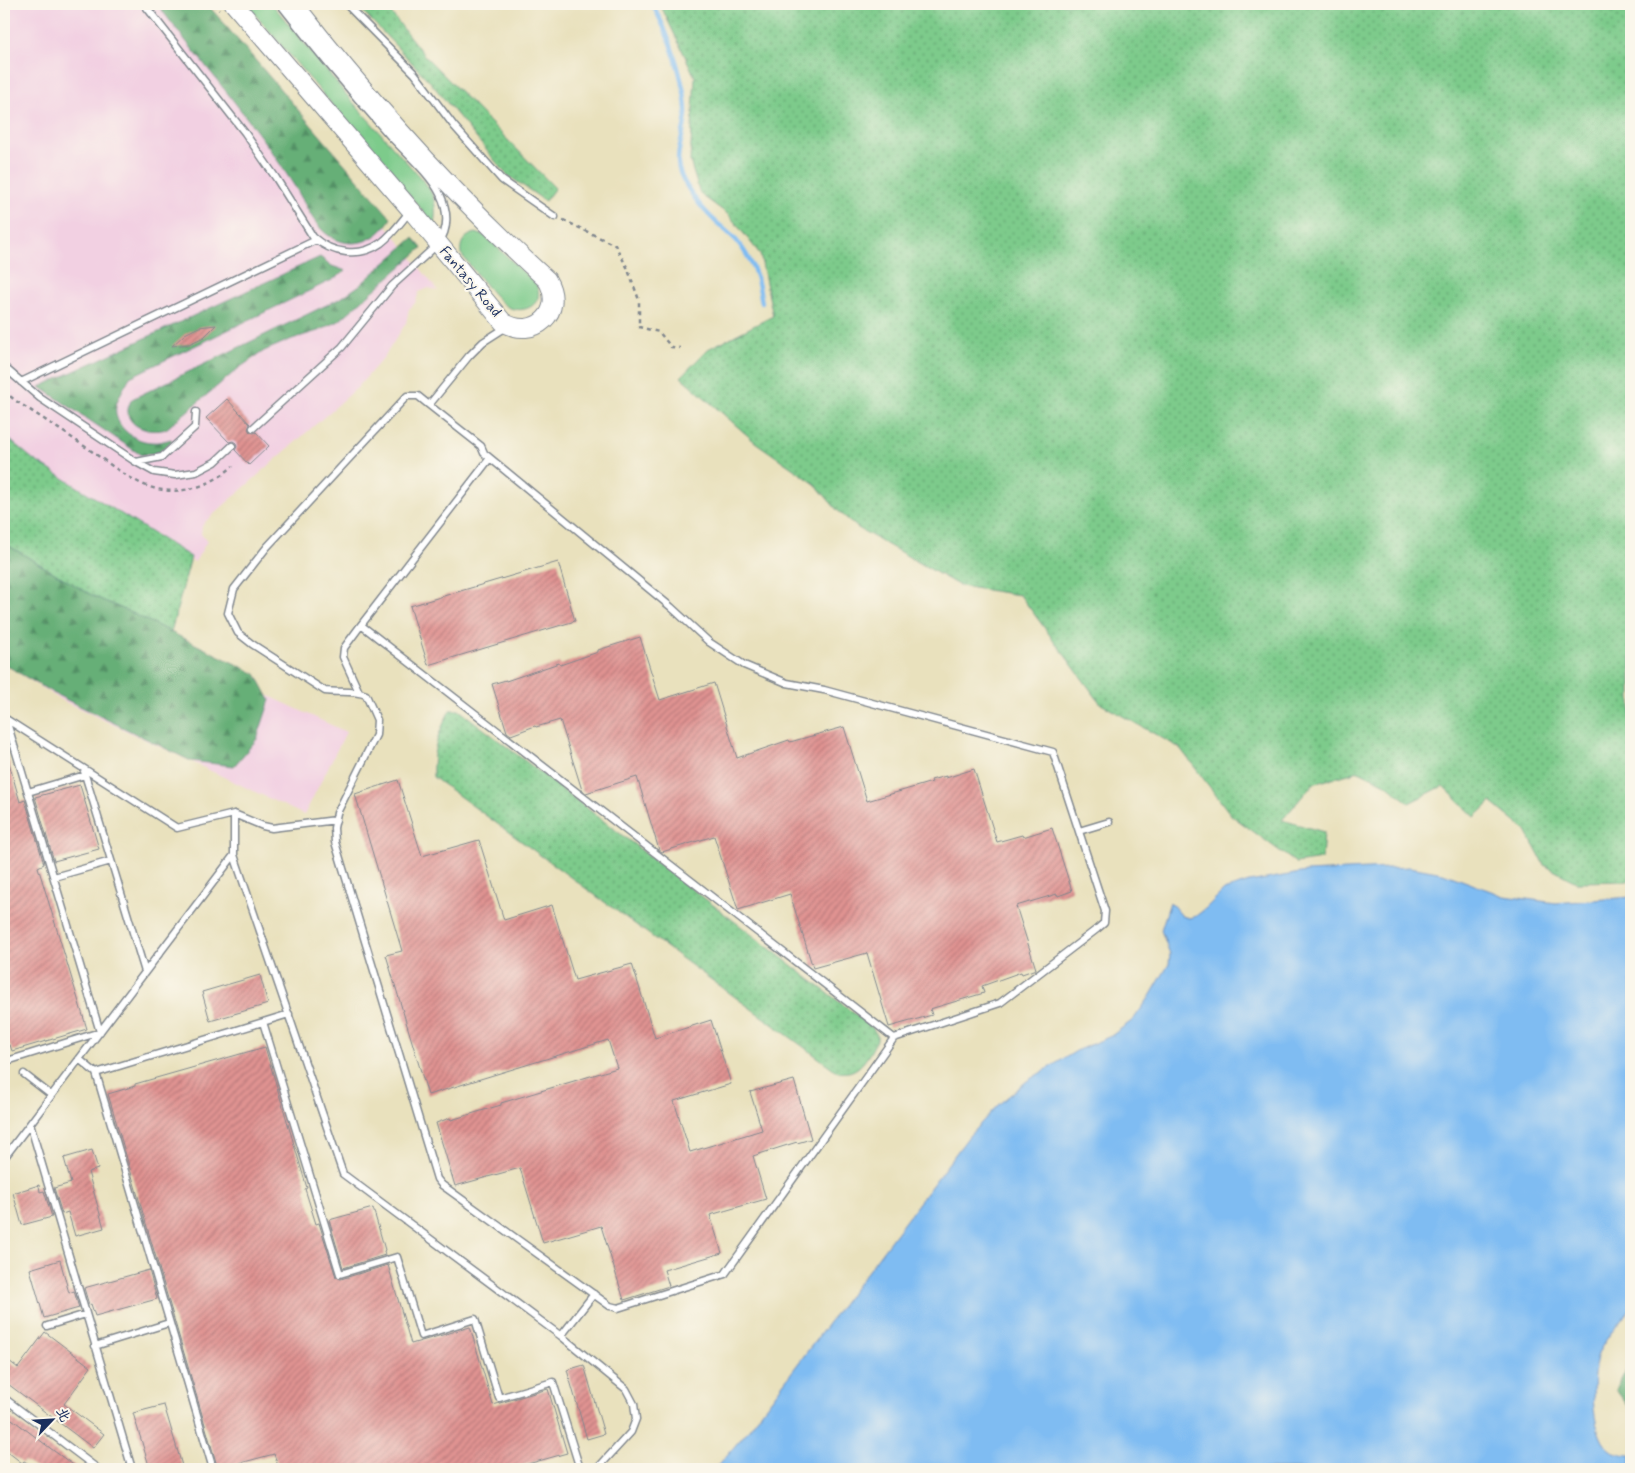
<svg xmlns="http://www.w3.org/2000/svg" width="1635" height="1473" font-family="Mynerve,'LXGW WenKai TC',sans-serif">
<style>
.built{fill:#f2d0e2}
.grass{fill:url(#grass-dots);stroke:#4c7d74}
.forest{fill:url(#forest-firs);stroke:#406f6a}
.green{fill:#7dcb8b;stroke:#4c7d74}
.water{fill:#7fbcf2;stroke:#4d76a8}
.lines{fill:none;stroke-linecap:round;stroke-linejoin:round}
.stream{stroke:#7fbcf2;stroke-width:4.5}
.building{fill:url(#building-hatch)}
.lane-casing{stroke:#82888e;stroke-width:9}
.secondary-casing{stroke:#82888e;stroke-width:20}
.path{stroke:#82888e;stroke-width:2.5;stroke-dasharray:4 4;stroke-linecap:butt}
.lane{stroke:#fff;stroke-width:6}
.secondary{stroke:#fff;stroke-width:18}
.labels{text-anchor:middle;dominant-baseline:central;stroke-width:4;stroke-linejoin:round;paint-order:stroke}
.street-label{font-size:15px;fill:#1b2f5e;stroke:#fbf7ec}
</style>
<defs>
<pattern id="grass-dots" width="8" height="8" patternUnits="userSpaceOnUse" patternTransform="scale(1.25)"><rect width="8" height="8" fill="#7dcb8b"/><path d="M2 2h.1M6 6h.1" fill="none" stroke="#66a575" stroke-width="1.8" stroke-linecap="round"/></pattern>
<pattern id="forest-firs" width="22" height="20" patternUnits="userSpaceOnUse" patternTransform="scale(1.25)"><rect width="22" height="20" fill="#66af77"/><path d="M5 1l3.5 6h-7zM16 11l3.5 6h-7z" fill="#538f65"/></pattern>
<pattern id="building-hatch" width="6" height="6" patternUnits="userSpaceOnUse" patternTransform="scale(1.25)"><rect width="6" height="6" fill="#e09391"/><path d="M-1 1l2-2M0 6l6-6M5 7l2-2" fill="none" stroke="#b5787a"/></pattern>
</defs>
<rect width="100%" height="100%" fill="#fbf7ec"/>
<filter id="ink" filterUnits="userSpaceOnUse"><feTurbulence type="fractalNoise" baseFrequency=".02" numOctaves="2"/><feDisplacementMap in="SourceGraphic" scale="10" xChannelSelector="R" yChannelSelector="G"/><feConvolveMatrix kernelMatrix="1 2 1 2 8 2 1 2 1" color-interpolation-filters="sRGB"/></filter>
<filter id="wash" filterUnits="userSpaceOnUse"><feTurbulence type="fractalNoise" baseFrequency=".0096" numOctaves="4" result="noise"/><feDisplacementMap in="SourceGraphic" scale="20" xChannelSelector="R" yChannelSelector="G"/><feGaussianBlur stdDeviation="1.12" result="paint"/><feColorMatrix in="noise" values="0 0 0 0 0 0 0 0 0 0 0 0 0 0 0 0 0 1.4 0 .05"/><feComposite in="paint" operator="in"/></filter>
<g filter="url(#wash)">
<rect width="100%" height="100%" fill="#e9e1bd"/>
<path class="built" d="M4 4H165L370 204 438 291 429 288 419 292 415 303 409 309 406 323 384 357 357 388 206 521 202 526 201 534 207 541 195 562 76 498 4 446Z
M4 556 220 673 346 732 304 815 61 700 4 664Z"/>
<path class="grass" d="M356 4H384L424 55 555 188 545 201 506 174 431 83Z
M660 4H1631V881L1576 882 1544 865 1526 831 1491 802 1475 817 1443 786 1409 803 1386 784 1359 771 1313 784 1282 820 1324 832 1322 859 1296 863 1231 815 1180 748 1101 704 1020 595 960 586 858 528 837 510 815 484 755 442 681 377 708 349 773 316 760 254 729 215 700 194 690 161 695 77Z
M4 435 34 460 191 557 171 632 93 596 4 543Z
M450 710H459L872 1027 877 1035V1040C868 1056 860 1076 838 1072L433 777C432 750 438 734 450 710Z"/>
<path class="forest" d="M157 4H207L391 218C379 239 356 250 333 238 315 229 307 207 297 190 256 124 204 66 157 4Z
M413 238 422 248 339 321 318 331 292 339 264 351 239 368 166 429C146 435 117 423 132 399L341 298 360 285Z
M320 257 332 266 346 271 332 280 130 377C125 386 118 397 116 406 113 426 133 441 151 442 158 443 164 441 171 439L172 441 160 452 141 455 40 387Z
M4 543 93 596 132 613 256 674 270 700 257 739 234 766 191 761 53 693 4 664Z
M1631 1360V1410L1616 1390Z"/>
<path class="green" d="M246 4H272L350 99 426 184C435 196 437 208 434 224Z
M476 233 485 236 536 284C546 304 524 315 508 307 496 301 471 266 461 254 459 243 465 235 476 233Z"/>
<path class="water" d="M1410 867 1443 873 1504 896 1556 903 1631 897V1308C1621 1321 1607 1336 1599 1352 1590 1372 1590 1433 1609 1449 1614 1453 1625 1455 1631 1455V1469H715L746 1433 969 1136 998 1105 1027 1081 1078 1050 1111 1036 1133 1020 1149 998 1169 964 1170 954 1161 930 1170 902 1182 916 1189 918 1196 916 1205 909 1224 890 1249 882 1306 872Z"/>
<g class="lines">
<path class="stream" d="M652 4C667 28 686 84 686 113 686 129 675 152 679 169 684 187 703 210 716 222 723 228 730 234 736 240 753 260 758 278 762 303"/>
</g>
<g id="blocks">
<path class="building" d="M216 325 204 337 189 344 172 346 185 334 199 327Z
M227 399 250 424 248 429 250 432 254 433 256 432 269 446 249 465 235 450 237 447 236 443 233 441 229 442 206 418Z
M558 562 575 621 428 665 410 606Z
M640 637 660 700 714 683 737 758 789 740 790 742 844 727 867 801 932 782 931 780 946 776V778L974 769 997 842 1022 835 1023 837 1052 828 1072 891 1058 896 1057 894 1016 906 1036 969 1022 974 1021 972 982 986 984 993 930 1009 932 1015 889 1027 867 953 813 968 790 894 738 910 714 836 662 852 659 850 637 777 586 793 582 790 560 720 536 727 535 726 511 735 507 732 492 684 506 680V681L559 663 560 665 598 652V650Z
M4 756H7L20 802 25 800 44 864 38 867 87 1029 12 1051 10 1045 7 1046 4 1034Z
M398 780 422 856 479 840 504 920 552 905 575 980 632 964 655 1038 711 1020 731 1084 674 1101 690 1152 762 1130 750 1092 794 1080 811 1139 797 1143V1142L753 1156 766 1199 710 1215 722 1253 664 1270 669 1286 624 1300 601 1226 543 1243 520 1168 455 1186 436 1123 450 1118 451 1120 501 1105V1103L617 1068 608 1040 428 1095 386 955 402 951 355 794Z
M80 785 99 849 54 861 35 797Z
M260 975 268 1004 210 1021 202 992Z
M265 1047 307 1188 305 1189 316 1224 319 1223 336 1277 341 1279 388 1265 411 1344 470 1327 493 1405 548 1389 567 1453 510 1469H279L274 1454 218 1469 108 1094 135 1086V1084Z
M92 1150 98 1169 88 1172 104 1228 75 1236 68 1212 62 1214 54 1188 71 1183 64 1158Z
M39 1185 40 1192 44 1191 52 1217 22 1225 13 1193Z
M373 1208 385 1250 384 1251 385 1255 343 1268 329 1220Z
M60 1260 69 1293 74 1291 79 1308 44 1318 30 1269Z
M149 1270 157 1299 95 1316 91 1304 89 1305 84 1288Z
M45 1332 91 1367 64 1404 104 1434 93 1448 4 1381V1357L18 1368Z
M584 1365 604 1434 587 1439 567 1370Z
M164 1405 183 1469H150L133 1413Z
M4 1413 54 1451 79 1469H37L24 1461 22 1463 4 1449Z"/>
</g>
</g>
<g filter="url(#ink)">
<use href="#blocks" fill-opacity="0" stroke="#82888e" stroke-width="1"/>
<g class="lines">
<defs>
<path id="lane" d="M144 4 245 133 276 178 313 237C332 254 360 258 381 243 393 234 401 222 410 211
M346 4 415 74 454 126 502 180 555 217
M4 367 40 398 136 462 154 472 175 475 196 472 215 462 232 446
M21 382 316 240
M429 405 481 446 484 453 490 458 671 607 709 642 744 665 787 683 824 690 1053 752 1105 911 1104 923 1097 929 1000 1003 894 1038 725 1274 618 1308 610 1306 442 1185 437 1179 335 842 334 828 337 813 376 735 377 720 366 695C354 690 339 693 325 691L252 644 238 633 228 613 234 589 267 547 407 396H418L429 405 469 356 483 342 508 326
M253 428 342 347 392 286 438 244C449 229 448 211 440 194 431 175 405 152 390 136 352 93 315 49 280 4
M490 458 361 625 894 1038
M136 462 162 457 195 427 196 412
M359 692 343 657 344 648 361 625
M6 719 177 828 234 814 263 826 272 828 336 820
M83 768 145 972
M28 792 85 775
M1079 831 1109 822
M234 855 343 1174 561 1336 626 1389 634 1404 636 1419 631 1432 597 1469
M54 877 111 861
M263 1022 289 1014
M79 1059 96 1073
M4 1062 100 1032 6 719
M24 1074 51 1095
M30 1124 132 1469
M4 1158 234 855V814
M47 1326 86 1314
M561 1336 594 1294
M95 1346 169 1323
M4 1398 98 1469
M213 1469 96 1073 263 1022 340 1274 397 1257 421 1336 475 1319 499 1398 553 1382 580 1469"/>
<path id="secondary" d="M234 4 411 210 503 322C534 341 566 312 547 280 455 196 370 102 294 4"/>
</defs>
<use href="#lane" class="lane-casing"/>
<use href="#secondary" class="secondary-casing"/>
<path class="path" d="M213 4 219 10
M563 220 615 245 627 267 639 300V327L659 332 671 347 680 348
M4 391 16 401C41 417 65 433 90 450 105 461 121 473 138 482 170 499 207 490 233 466"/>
<use href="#lane" class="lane"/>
<use href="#secondary" class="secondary"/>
</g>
</g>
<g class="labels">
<g class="street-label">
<text transform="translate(470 282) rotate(50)">Fantasy Road</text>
</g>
</g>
<rect width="1635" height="1473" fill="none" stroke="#fbf7ec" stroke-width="20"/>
<g transform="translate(52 1420) rotate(65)" stroke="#fbf7ec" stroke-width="4" paint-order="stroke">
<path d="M0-4L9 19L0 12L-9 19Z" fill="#1b2f5e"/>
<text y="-8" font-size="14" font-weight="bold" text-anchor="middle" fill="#1b2f5e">北</text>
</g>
</svg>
